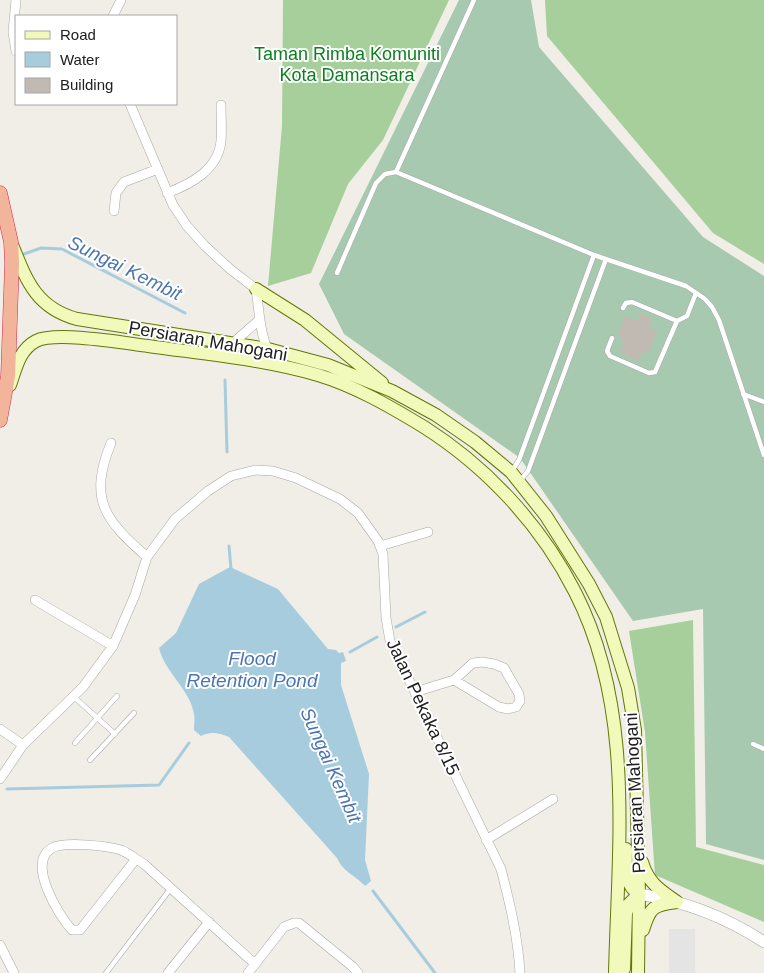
<svg xmlns="http://www.w3.org/2000/svg" width="764" height="973" font-family="Arial,sans-serif">
<style>
.forest{fill:#a6cf9b}
.cemetery{fill:#a7c9af}
.parking{fill:#e4e4e4}
.water{fill:#a7ccde}
.lines{fill:none;stroke-linecap:round;stroke-linejoin:round}
.stream{stroke:#a7ccde;stroke-width:3}
.building{fill:#c1bab2}
.service-casing{stroke:#a7a7a7;stroke-width:5.5}
.minor-casing{stroke:#a7a7a7;stroke-width:10}
.tertiary-casing{stroke:#a7a7a7;stroke-width:12}
.secondary-casing{stroke:#627805;stroke-width:14}
.trunk-casing{stroke:#db2654;stroke-width:15}
.service{stroke:#fff;stroke-width:4.5}
.minor{stroke:#fff;stroke-width:9}
.tertiary{stroke:#fff;stroke-width:11}
.secondary{stroke:#f1fabb;stroke-width:12}
.trunk{stroke:#f2b59c;stroke-width:14}
.labels{text-anchor:middle;dominant-baseline:central;stroke-width:4;stroke-linejoin:round;paint-order:stroke}
.park-label{font-size:18px;fill:#0c7f20;stroke:#fff}
.street-label{font-size:18px;fill:#202020;stroke:#fff}
.water-label{font-size:19px;font-style:italic;fill:#4b75b0;stroke:#fff}
</style>
<rect width="100%" height="100%" fill="#f0eee6"/>
<path class="forest" d="M283 0H449L383 140 348 184 311 273 268 286 282 126Z
M545 0H764V264L713 233 547 36Z
M693 620 696 847 764 865V922L655 875 645 732 629 631Z"/>
<path class="cemetery" d="M459 0H531L539 47 703 237 764 276V860L706 844 703 609 633 621 520 458 344 334 319 284Z"/>
<path class="parking" d="M669 929H695V973H669Z"/>
<path class="water" d="M230 567 278 589 328 649 336 650 339 653 343 652 346 661 341 663V685L369 774 365 860 371 881 365 886C354 874 344 873 337 858L229 737C218 733 212 731 201 736L194 730C194 725 195 719 194 714 190 689 165 673 159 648L176 633 199 584Z"/>
<g class="lines">
<path class="stream" d="M24 254 41 248 62 249 185 313
M225 380 227 452
M229 546 231 569
M396 627 425 612
M350 652 377 637
M7 789 159 785 189 743
M373 891 435 973"/>
</g>
<path class="building" d="M641 313 652 319 648 327 657 332 648 353 643 351 638 362 620 352 624 340 617 335 625 316 638 321Z"/>
<g class="lines">
<defs>
<path id="service" d="M396 172 474 0
M337 273 376 183 385 174 396 172 594 255 686 286 705 299 712 307 719 320 764 455
M623 308 626 303 632 302 677 321
M612 338 607 351 610 356 649 373 655 372 677 321 687 316 696 293
M743 394 764 402
M512 471 519 460 594 255
M520 481 528 471 606 259
M73 696 115 734
M75 743 117 696
M753 744 764 749
M90 760 134 713
M106 973 171 888"/>
<path id="minor" d="M16 0 13 32 16 51
M113 16 121 0
M130 104 173 205 187 226 205 246 230 269 256 289C259 308 260 343 273 358 275 361 279 363 282 365
M167 193C191 184 218 170 221 141 222 129 221 117 221 105
M114 211 116 193 124 182 158 169
M233 343 259 320
M111 443C88 500 105 520 147 557
M380 546 428 532
M35 600 113 646
M415 692 454 680 473 663 482 662 494 664 504 668 519 694 520 701 516 707 508 709 499 707 454 680
M0 729 23 745
M0 779 23 745 83 687 113 646 135 595 147 557 175 519 208 491 231 476 255 470 273 471 296 478 340 499 358 513 378 541 383 554 386 618 390 641 501 869C510 904 518 937 520 973
M486 840 553 799
M136 859 80 930H72C59 916 26 863 52 848 64 841 108 846 121 850 129 853 137 860 144 864L255 964
M0 945 14 973
M168 973 209 922
M248 973 284 927 294 923H299L353 967 358 973"/>
<path id="tertiary" d="M639 894C684 901 726 917 764 942"/>
<path id="secondary" d="M13 247C27 282 37 308 77 319L268 349 328 365 392 391 436 415 475 442 511 472 546 516 589 584 606 617 628 688 635 730 639 894 638 973
M256 289 305 320 382 383
M10 385C16 368 19 350 36 341 56 331 124 343 148 346 205 354 263 359 318 375 355 386 391 407 424 427 487 467 541 525 575 592 635 709 618 846 615 973
M626 849C626 866 623 884 639 894
M642 862C648 883 660 890 677 902
M643 930C650 907 653 905 677 902
M624 969 626 913 629 904 639 894"/>
<path id="trunk" d="M0 193 11 242 12 263 8 376 0 420"/>
</defs>
<use href="#service" class="service-casing"/>
<use href="#minor" class="minor-casing"/>
<use href="#tertiary" class="tertiary-casing"/>
<use href="#secondary" class="secondary-casing"/>
<use href="#trunk" class="trunk-casing"/>
<use href="#service" class="service"/>
<use href="#minor" class="minor"/>
<use href="#tertiary" class="tertiary"/>
<use href="#secondary" class="secondary"/>
<use href="#trunk" class="trunk"/>
</g>
<g class="labels">
<g class="park-label">
<text x="347" y="54">Taman Rimba Komuniti<tspan x="347" dy="21">Kota Damansara</tspan></text>
</g>
<g class="street-label">
<text transform="translate(208 341) rotate(10)">Persiaran Mahogani</text>
<text transform="translate(423 707) rotate(65)">Jalan Pekaka 8/15</text>
<text transform="translate(635 793) rotate(-93)">Persiaran Mahogani</text>
</g>
<g class="water-label">
<text transform="translate(125 268) rotate(26)">Sungai Kembit</text>
<text x="252" y="658">Flood<tspan x="252" dy="22">Retention Pond</tspan></text>
<text transform="translate(331 765) rotate(66)">Sungai Kembit</text>
</g>
</g>
<rect x="15" y="15" width="162" height="90" fill="#ffffff" stroke="#a6a6a6"/>
<rect x="25" y="31" width="25" height="8" fill="#f1fabb" stroke="#a6a6a6"/>
<text x="60" y="40" font-size="15" fill="#202020">Road</text>
<rect x="25" y="52" width="25" height="15" fill="#a7ccde" stroke="#a6a6a6"/>
<text x="60" y="65" font-size="15" fill="#202020">Water</text>
<rect x="25" y="78" width="25" height="15" fill="#c1bab2" stroke="#a6a6a6"/>
<text x="60" y="90" font-size="15" fill="#202020">Building</text>
</svg>
